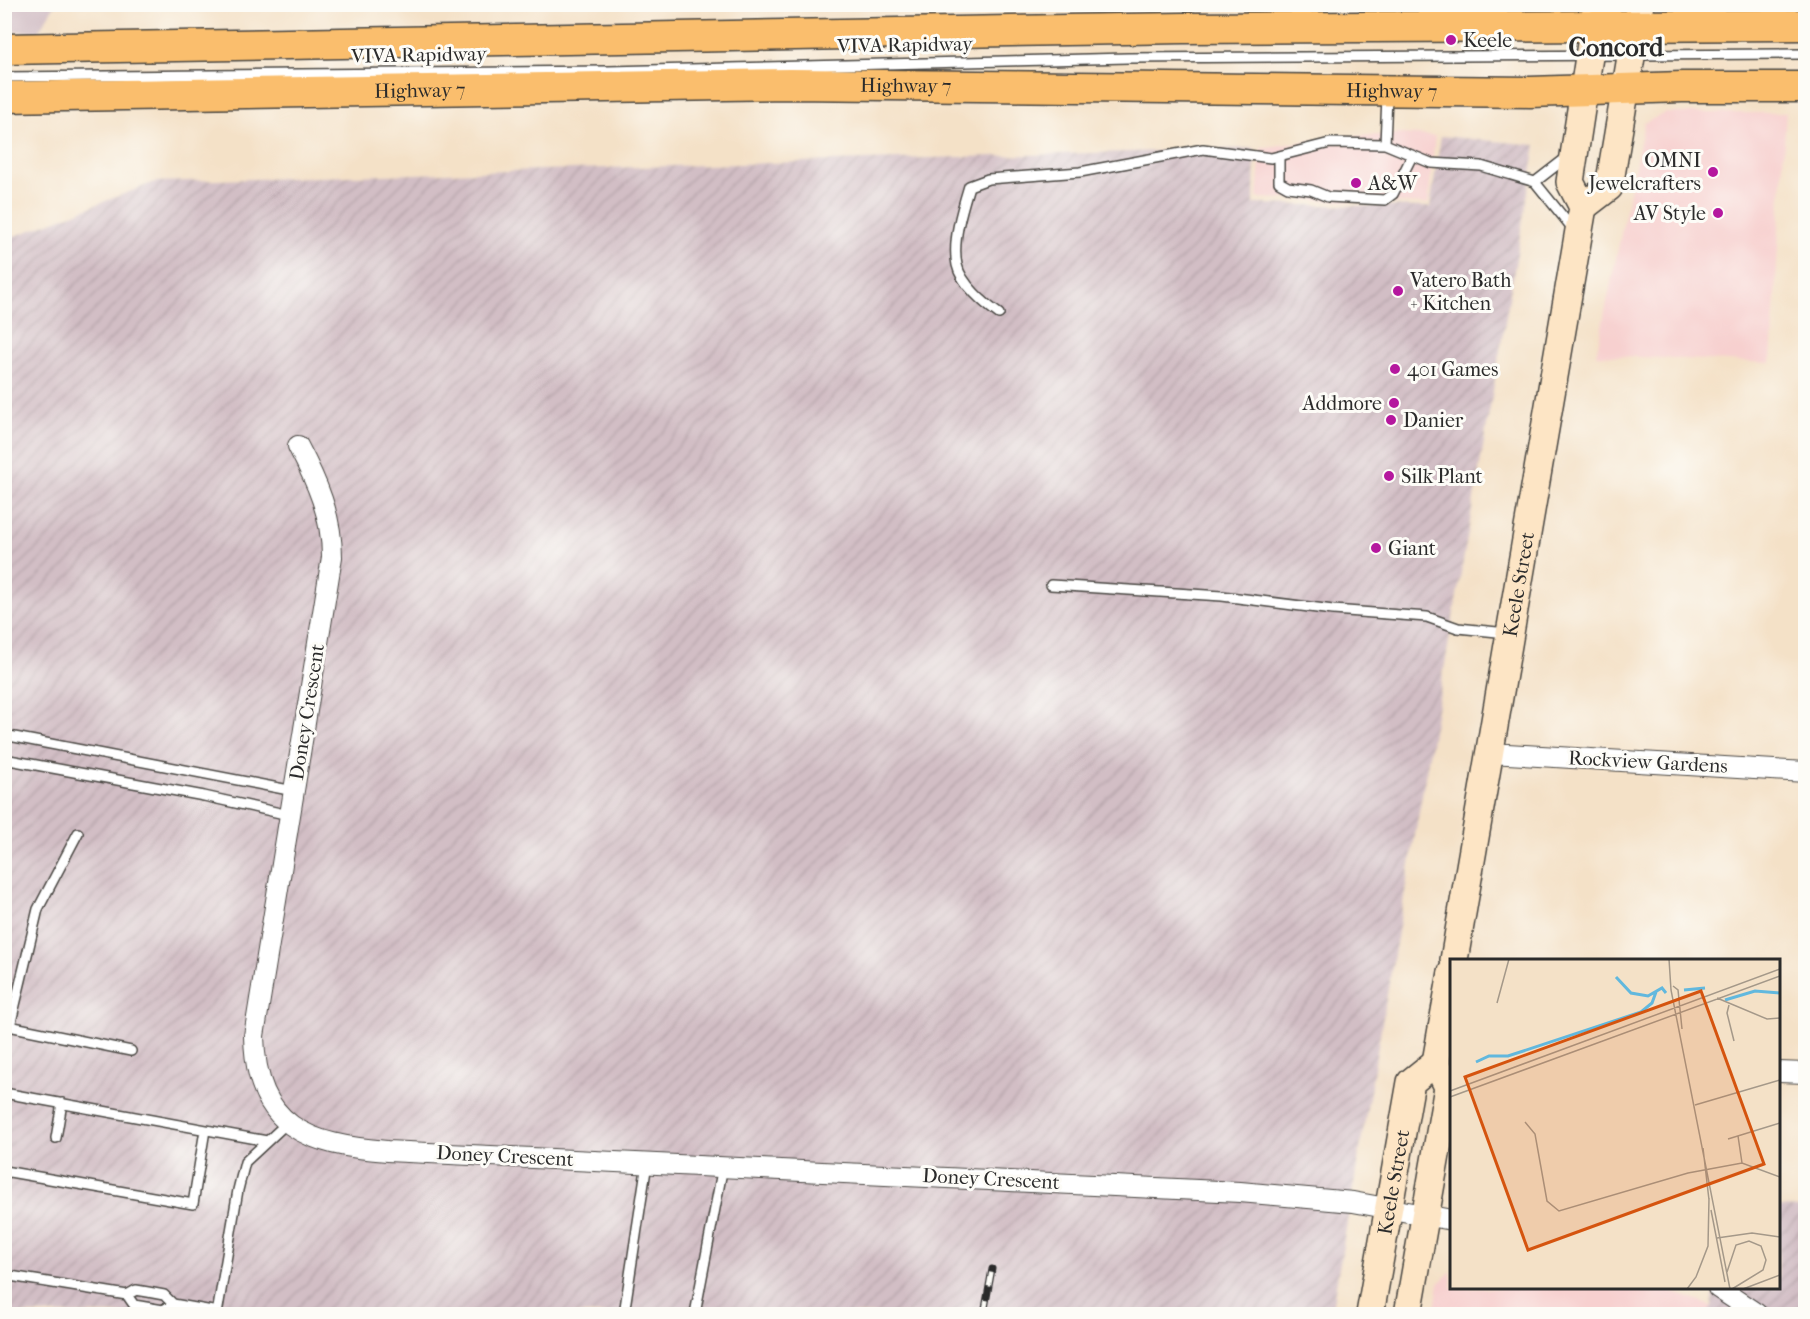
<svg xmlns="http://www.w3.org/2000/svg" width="1810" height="1319" font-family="'IM FELL French Canon',serif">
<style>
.built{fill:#f7d0cf}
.industrial{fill:url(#industrial-furrows)}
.railway{fill:#d2bec5}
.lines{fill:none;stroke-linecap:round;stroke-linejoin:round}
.lane-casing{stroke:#494642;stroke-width:12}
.street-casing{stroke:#494642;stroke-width:22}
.secondary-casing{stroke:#494642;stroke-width:30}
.primary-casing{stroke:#494642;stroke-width:33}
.lane{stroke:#fff;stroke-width:9}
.street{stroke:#fff;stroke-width:20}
.secondary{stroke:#fde5c5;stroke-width:27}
.primary{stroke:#fabe6d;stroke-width:30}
.rail-casing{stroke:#2b2b2b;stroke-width:7}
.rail{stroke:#fdfcf7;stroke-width:4.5;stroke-dasharray:14;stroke-linecap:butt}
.poi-dot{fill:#b5179e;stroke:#fdfcf7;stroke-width:2}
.labels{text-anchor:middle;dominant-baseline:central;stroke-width:6;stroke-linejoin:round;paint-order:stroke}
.poi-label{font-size:20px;fill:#2b2b2b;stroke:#fdfcf7;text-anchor:start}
.street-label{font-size:20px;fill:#2b2b2b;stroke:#fdfcf7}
.district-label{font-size:26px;font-weight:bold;fill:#2b2b2b;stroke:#fdfcf7}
.inset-river{fill:none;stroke:#61b8de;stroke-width:3}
.inset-road{fill:none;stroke:#a49889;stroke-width:1.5}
.view{fill:#d5540f;fill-opacity:0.15;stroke:#d5540f;stroke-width:3}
.inset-edge{fill:none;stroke:#2b2b2b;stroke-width:3}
</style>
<defs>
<pattern id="industrial-furrows" width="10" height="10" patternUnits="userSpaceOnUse" patternTransform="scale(1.5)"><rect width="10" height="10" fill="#d2bec5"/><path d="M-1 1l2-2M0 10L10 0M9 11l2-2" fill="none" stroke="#b4a3a9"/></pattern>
</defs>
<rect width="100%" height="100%" fill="#fdfcf7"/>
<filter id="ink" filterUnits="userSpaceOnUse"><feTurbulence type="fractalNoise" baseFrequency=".0167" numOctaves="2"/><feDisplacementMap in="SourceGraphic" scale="12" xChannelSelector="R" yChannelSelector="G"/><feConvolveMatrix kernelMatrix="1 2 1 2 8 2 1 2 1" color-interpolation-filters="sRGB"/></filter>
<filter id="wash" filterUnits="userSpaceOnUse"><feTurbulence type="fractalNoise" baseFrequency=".008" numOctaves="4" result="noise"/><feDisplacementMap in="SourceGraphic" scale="24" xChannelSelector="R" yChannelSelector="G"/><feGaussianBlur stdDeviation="1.35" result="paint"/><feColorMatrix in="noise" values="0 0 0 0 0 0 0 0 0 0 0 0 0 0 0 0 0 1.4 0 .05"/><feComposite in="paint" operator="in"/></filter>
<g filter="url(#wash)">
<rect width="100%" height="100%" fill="#f4e1c7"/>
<path class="built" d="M1665 113H1786L1771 363 1596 355 1644 123Z
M1403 134 1435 136 1428 204 1257 198 1261 148 1335 137Z
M1451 1271 1452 1288H1661L1712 1306 1707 1314H1434L1439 1283Z"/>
<path class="industrial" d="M1441 136 1536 145 1331 1314H5V240L155 182 1255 148 1254 204 1430 207Z
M1779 1207 1805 1208V1314H1707L1712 1306 1714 1288H1778Z"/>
<path class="railway" d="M5 4H55V5L38 32 5 31Z"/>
</g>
<g filter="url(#ink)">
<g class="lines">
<defs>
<path id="lane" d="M4 77 609 71 1128 58 1806 54
M1387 96 1385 144 1431 163 1481 166 1535 182 1573 229
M1279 156V182L1288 187 1311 190 1328 197 1385 200 1393 194 1412 156
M1535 182 1566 158
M999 314C985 304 961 284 957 265 952 241 962 209 969 186L988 179 1080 172 1203 149 1271 158 1330 143 1385 144
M1051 585 1222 596 1333 610 1427 617 1458 628 1507 633
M4 735 294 791
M4 759 204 796 289 815
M4 1025 131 1051
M10 1026 38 909 78 833
M4 1093 267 1141
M56 1138 62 1103
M4 1171 193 1204 205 1130
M4 1275 127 1295 136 1290 148 1292 164 1295 173 1304 218 1312
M127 1295 134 1305 163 1310 173 1304
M217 1314 238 1190 245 1162 288 1122
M624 1314 647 1163
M695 1314 723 1166"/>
<path id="street" d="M298 446C317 482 332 516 332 557L254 1036C256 1127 308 1145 387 1151L1240 1192 1353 1202 1452 1220
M1490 753 1806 772
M1778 1072 1806 1073
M1718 1288 1757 1314"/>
<g id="secondary">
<path d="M1583 207 1609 187 1640 4"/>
<path id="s1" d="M1454 960 1583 207 1570 182 1597 4"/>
<path id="s2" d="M1370 1314 1411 1082 1436 1062"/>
<path d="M1408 1314 1448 1087 1436 1062 1452 972"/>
</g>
<g id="primary">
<path d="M4 49 1183 28 1806 25"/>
<path id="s3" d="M4 97 790 84 1530 92 1682 87H1806"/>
</g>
</defs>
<use href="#lane" class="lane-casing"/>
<use href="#street" class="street-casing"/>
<use href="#secondary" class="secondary-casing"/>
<use href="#primary" class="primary-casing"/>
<use href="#lane" class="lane"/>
<use href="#street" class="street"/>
<use href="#secondary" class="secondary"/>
<use href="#primary" class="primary"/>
<defs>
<path id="rail" d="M984 1314 992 1269"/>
</defs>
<use href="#rail" class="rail-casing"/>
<use href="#rail" class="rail"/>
</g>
</g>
<g class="poi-dot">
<circle cx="1451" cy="40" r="6"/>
<circle cx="1713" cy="172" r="6"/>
<circle cx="1356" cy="183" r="6"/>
<circle cx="1718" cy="213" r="6"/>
<circle cx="1398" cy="291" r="6"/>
<circle cx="1395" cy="369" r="6"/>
<circle cx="1394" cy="403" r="6"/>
<circle cx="1391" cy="420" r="6"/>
<circle cx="1389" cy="476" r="6"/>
<circle cx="1376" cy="548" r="6"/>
</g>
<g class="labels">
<g class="poi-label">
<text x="1463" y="40">Keele</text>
<text x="1701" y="160" text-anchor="end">OMNI<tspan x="1701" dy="23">Jewelcrafters</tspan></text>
<text x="1368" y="183">A&amp;W</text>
<text x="1706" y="213" text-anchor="end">AV Style</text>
<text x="1410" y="280">Vatero Bath<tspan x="1410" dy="23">+ Kitchen</tspan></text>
<text x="1407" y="369">401 Games</text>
<text x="1382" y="403" text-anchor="end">Addmore</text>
<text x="1403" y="420">Danier</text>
<text x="1401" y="476">Silk Plant</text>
<text x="1388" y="548">Giant</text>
</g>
<g class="street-label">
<text transform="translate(905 45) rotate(-1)">VIVA Rapidway</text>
<text transform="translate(419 55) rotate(-1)">VIVA Rapidway</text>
<text stroke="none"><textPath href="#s3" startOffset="902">Highway 7</textPath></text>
<text stroke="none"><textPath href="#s3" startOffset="1388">Highway 7</textPath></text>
<text stroke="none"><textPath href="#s3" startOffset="416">Highway 7</textPath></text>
<text stroke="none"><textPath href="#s1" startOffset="381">Keele Street</textPath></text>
<text transform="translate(307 712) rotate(-81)">Doney Crescent</text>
<text transform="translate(1648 762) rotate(3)">Rockview Gardens</text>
<text transform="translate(505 1156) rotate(3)">Doney Crescent</text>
<text transform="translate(991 1179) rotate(3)">Doney Crescent</text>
<text stroke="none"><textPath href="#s2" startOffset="134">Keele Street</textPath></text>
</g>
<g class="district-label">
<text x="1616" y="47">Concord</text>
</g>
</g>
<g transform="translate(1450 959)">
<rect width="330" height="330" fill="#f4e1c7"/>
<path class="inset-river" d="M166 18 181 34 198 37 212 29 216 34M234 31 255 29M275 41 305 32 330 34M26 103 39 97H58L191 53 202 44 206 33"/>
<path class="inset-road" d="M219 0 221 31 280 330M223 27 228 31 232 70M267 39 317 60 330 59M47 44 59 0M279 46 277 54 284 82M0 132 330 10M0 138 330 17M245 146 330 121M75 163 85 175 97 242 109 252 238 214 292 204 330 218M288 177 292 204M278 180 330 164M253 189 259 241M261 251 275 323M267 279 302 274 330 278M277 313 286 286 299 282 311 287 316 301 313 311 282 330M237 330 246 318 258 287 259 239M293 330 330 316"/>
<path class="view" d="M251 32 314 205 78 291 15 118Z"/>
<rect width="330" height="330" class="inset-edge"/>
</g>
<rect width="1810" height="1319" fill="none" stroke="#fdfcf7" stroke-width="24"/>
</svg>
